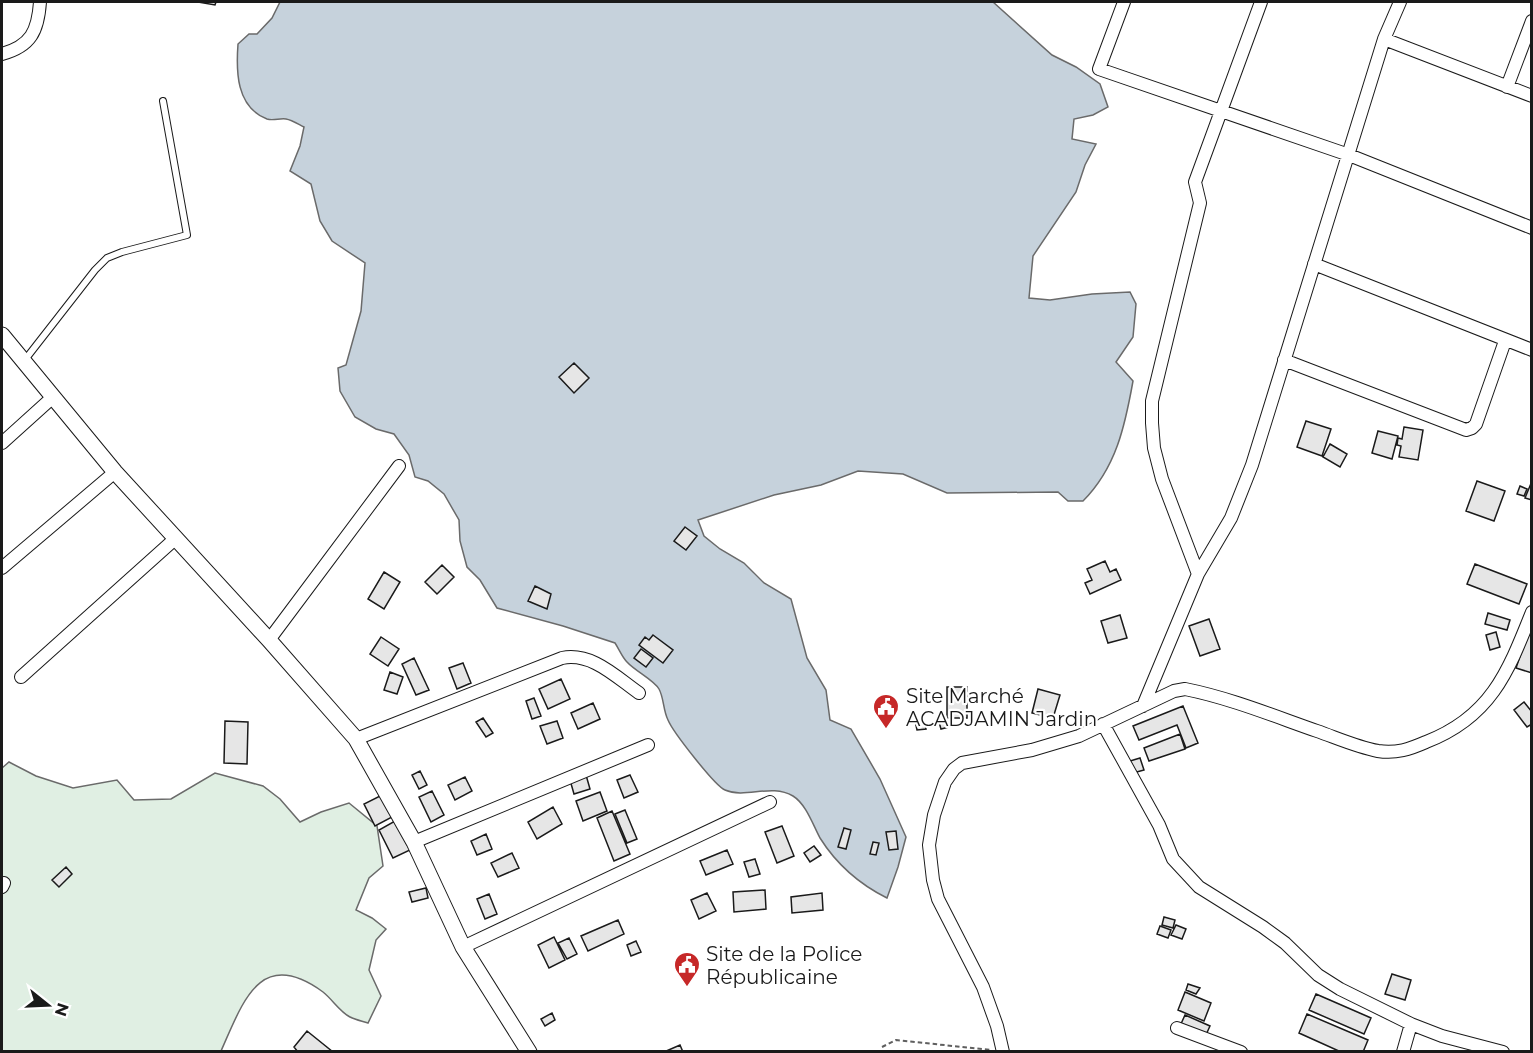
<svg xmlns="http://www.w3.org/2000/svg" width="1533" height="1053" font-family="Montserrat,sans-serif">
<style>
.green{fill:#e0efe3;stroke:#6a6a6a;stroke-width:1.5}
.water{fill:#c6d2dc;stroke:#6a6a6a;stroke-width:1.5}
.building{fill:#e6e6e6;stroke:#1a1a1a;stroke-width:1.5}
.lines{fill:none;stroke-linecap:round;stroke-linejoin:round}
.service-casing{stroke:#1a1a1a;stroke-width:8}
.minor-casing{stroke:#1a1a1a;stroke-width:14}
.tertiary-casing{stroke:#1a1a1a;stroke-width:17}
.path{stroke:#5f5f5f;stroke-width:2;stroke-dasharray:4.5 3;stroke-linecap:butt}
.service{stroke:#fff;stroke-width:6}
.minor{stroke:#fff;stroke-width:12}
.tertiary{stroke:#fff;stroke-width:15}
.labels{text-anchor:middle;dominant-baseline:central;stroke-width:4.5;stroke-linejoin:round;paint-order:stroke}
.poi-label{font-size:20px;fill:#1a1a1a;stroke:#fff;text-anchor:start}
</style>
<rect width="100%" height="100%" fill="#fff"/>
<path class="green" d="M9 762 36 776 73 788 117 780 134 800 171 799 215 773 263 786 280 799 300 822 321 812 349 803 377 826 383 866 369 878 356 910 372 918 386 929 376 940 369 970 381 996 368 1023C362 1021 356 1020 350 1017 340 1012 332 999 323 992 260 946 243 1002 221 1051H2V768Z"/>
<path class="water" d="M280 2H993L1052 55 1076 67 1100 84 1108 107 1093 115 1074 119 1072 139 1096 144 1085 165 1076 192 1033 256 1029 298 1050 300 1092 294 1130 292 1136 304 1133 337 1116 362 1133 381C1125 426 1116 468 1083 501H1068L1058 492 947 493 903 474 858 471 821 485 774 495 698 520 704 536 720 549 744 563 764 583 791 599 807 658 826 690 830 720 851 729 880 779 906 837 898 867 887 898C859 884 837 865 820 838 813 825 806 804 793 796 771 783 746 799 725 790 715 786 673 732 668 720 663 710 664 698 659 689 654 680 635 671 627 662 622 657 619 649 615 643L563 626 497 608 480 580 467 567 460 541 459 520 444 494 428 481 415 477 409 455 394 434 376 429 355 417 340 391 338 368 346 365 361 311 365 263 332 241 320 221 311 184 290 171 300 146 304 127C298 124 292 120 286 119 280 118 273 121 267 119 236 107 236 71 238 44L249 34H257L272 18Z"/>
<path class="building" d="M198 2H216L215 5Z
M574 363 589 378 574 393 559 377Z
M1306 421 1331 429 1322 456 1297 447Z
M1404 427 1423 430 1418 460 1399 457 1401 446 1397 445 1398 438 1402 439Z
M1378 431 1398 436 1392 459 1372 453Z
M1330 444 1347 454 1340 467 1323 457Z
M1477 481 1505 491 1494 521 1466 511Z
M1532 481V500L1525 498Z
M1520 486 1527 489 1524 496 1517 494Z
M685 527 697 536 686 550 674 541Z
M1105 561 1110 572 1116 569 1121 580 1090 594 1085 583 1092 580 1087 569Z
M1475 564 1527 584 1519 604 1467 584Z
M442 565 454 577 437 594 425 582Z
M384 572 400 582 384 609 368 599Z
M535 586 551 594 547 609 528 601Z
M1488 613 1510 620 1507 630 1485 624Z
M1120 615 1127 638 1108 643 1101 621Z
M1209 619 1220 649 1200 656 1189 626Z
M1496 632 1500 647 1490 650 1486 635Z
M1528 633 1532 634V673L1516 668Z
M653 635 673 650 663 663 639 645 645 637 649 640Z
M381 637 399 649 388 666 370 654Z
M641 649 653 658 646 667 634 658Z
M414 658 429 690 416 695 402 664Z
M463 663 471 683 457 689 449 668Z
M390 672 403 677 397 694 384 690Z
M561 679 570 699 548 709 539 689Z
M947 687H967V718H947Z
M1038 689 1060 695 1053 718 1032 713Z
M534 698 541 716 532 719 526 701Z
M1524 702 1532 712V724L1527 727 1514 710Z
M593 703 600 719 578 729 571 713Z
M1183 706 1198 743 1186 748 1177 725 1139 740 1133 726Z
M483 718 493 733 486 737 476 722Z
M924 720 926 729 917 730 915 721Z
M947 720 949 727 941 729 939 722Z
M225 721 248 722 247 764 224 763Z
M557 721 563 738 547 744 540 726Z
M1180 734 1185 749 1149 761 1144 748Z
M1140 758 1144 770 1133 773 1130 761Z
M420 771 427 785 419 789 412 775Z
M586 775 590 789 574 794 570 780Z
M630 775 638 792 624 798 617 780Z
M465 777 472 791 455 800 448 785Z
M432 791 444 815 431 822 419 797Z
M600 792 607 811 583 821 576 801Z
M384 794 394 816 375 826 364 804Z
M553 807 562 824 537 839 528 822Z
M625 810 637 839 627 843 615 814Z
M612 811 630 854 614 861 597 818Z
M395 821 410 850 393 858 379 830Z
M782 826 794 856 777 863 765 832Z
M844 828 851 830 846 849 838 847Z
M896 831 898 849 889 850 886 832Z
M486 834 492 849 477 855 471 841Z
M873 842 879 843 876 855 870 854Z
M814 846 821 855 810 862 804 853Z
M727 850 733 864 706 875 700 861Z
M512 853 519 868 498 877 491 863Z
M755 859 760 874 749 877 744 862Z
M66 867 72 874 59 887 52 880Z
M426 888 428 898 412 902 409 892Z
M765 890 766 909 734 912 733 892Z
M707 893 716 911 699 919 691 900Z
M822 893 823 910 792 913 791 897Z
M489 894 497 914 485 919 477 899Z
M1164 917 1175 920 1173 928 1162 925Z
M618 920 624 934 588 951 581 936Z
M1176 925 1186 929 1182 939 1171 935Z
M1160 926 1171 930 1168 938 1157 934Z
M554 937 565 960 549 968 538 945Z
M569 938 577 954 567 959 558 943Z
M636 941 641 952 631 956 627 945Z
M1392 974 1411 980 1405 1000 1385 994Z
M1188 984 1200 988 1196 994 1186 990Z
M1185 992 1211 1003 1204 1021 1178 1010Z
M1316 994 1371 1018 1364 1034 1309 1010Z
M552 1013 555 1020 545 1026 541 1019Z
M1307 1014 1368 1040 1363 1052H1341L1299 1033Z
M1185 1015 1210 1026 1205 1037 1180 1026Z
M307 1031 333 1052H298L294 1047Z
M680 1045 683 1052H664Z"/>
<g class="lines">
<defs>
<path id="service" d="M24 361 95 270 107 258 122 252 187 235 163 101"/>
<path id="minor" d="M1124 2 1099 69 1349 155 1532 228
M1384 39 1532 96
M2 54C31 46 38 31 40 2
M1507 87 1532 21
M1314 264 1532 350
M1284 360 1466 430 1472 428 1476 424 1505 341
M2 443 53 397
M2 568 115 472
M1198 574 1162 479 1154 448 1152 423V401L1200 203 1195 182 1261 2
M269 640 399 466
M21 677 176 538
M1143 706 1198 574 1231 518 1252 465 1384 39 1400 2
M1103 724 1159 825 1173 859 1199 887 1263 927 1285 943 1318 975 1340 989 1411 1024 1442 1036 1503 1052
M356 739 562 658C592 652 616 677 639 693
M414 842 648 745
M2 887 4 883
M463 947 770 802
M1177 1028 1241 1052
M1003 1052 997 1026 983 987 938 899 933 880 929 845 934 815 945 782 954 769 962 763 1032 750 1079 736 1174 691 1185 689C1230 698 1274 716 1317 731 1337 738 1357 747 1378 751 1396 754 1410 749 1426 742 1491 717 1508 672 1532 612
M1403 1052 1411 1024"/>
<path id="tertiary" d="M2 335 115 472 269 640 356 739 414 842 463 947 529 1052"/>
</defs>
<use href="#service" class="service-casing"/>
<use href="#minor" class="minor-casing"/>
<use href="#tertiary" class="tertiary-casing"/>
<path class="path" d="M882 1047 896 1040 991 1050"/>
<use href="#service" class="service"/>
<use href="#minor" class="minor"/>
<use href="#tertiary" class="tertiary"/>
</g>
<defs>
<symbol id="civic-pin" viewBox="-11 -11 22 30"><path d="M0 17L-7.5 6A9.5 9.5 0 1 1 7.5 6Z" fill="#c62828" stroke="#fff"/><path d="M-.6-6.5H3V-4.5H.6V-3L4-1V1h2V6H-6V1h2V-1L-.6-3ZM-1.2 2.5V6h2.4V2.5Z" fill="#fff"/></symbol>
</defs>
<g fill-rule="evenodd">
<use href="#civic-pin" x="871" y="692" width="30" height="40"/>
<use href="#civic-pin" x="672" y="950" width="30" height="40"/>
</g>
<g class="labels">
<g class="poi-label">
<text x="906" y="696">Site Marché<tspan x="906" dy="23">ACADJAMIN Jardin</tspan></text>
<text x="706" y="954">Site de la Police<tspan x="706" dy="23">Républicaine</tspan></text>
</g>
</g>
<rect width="1533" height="1053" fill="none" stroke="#1a1a1a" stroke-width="6"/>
<g transform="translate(48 1005) rotate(108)" stroke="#ffffff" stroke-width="4.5" paint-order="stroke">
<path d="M0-4.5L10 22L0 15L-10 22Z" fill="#1a1a1a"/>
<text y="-9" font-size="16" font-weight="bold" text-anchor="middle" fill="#1a1a1a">N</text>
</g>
</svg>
